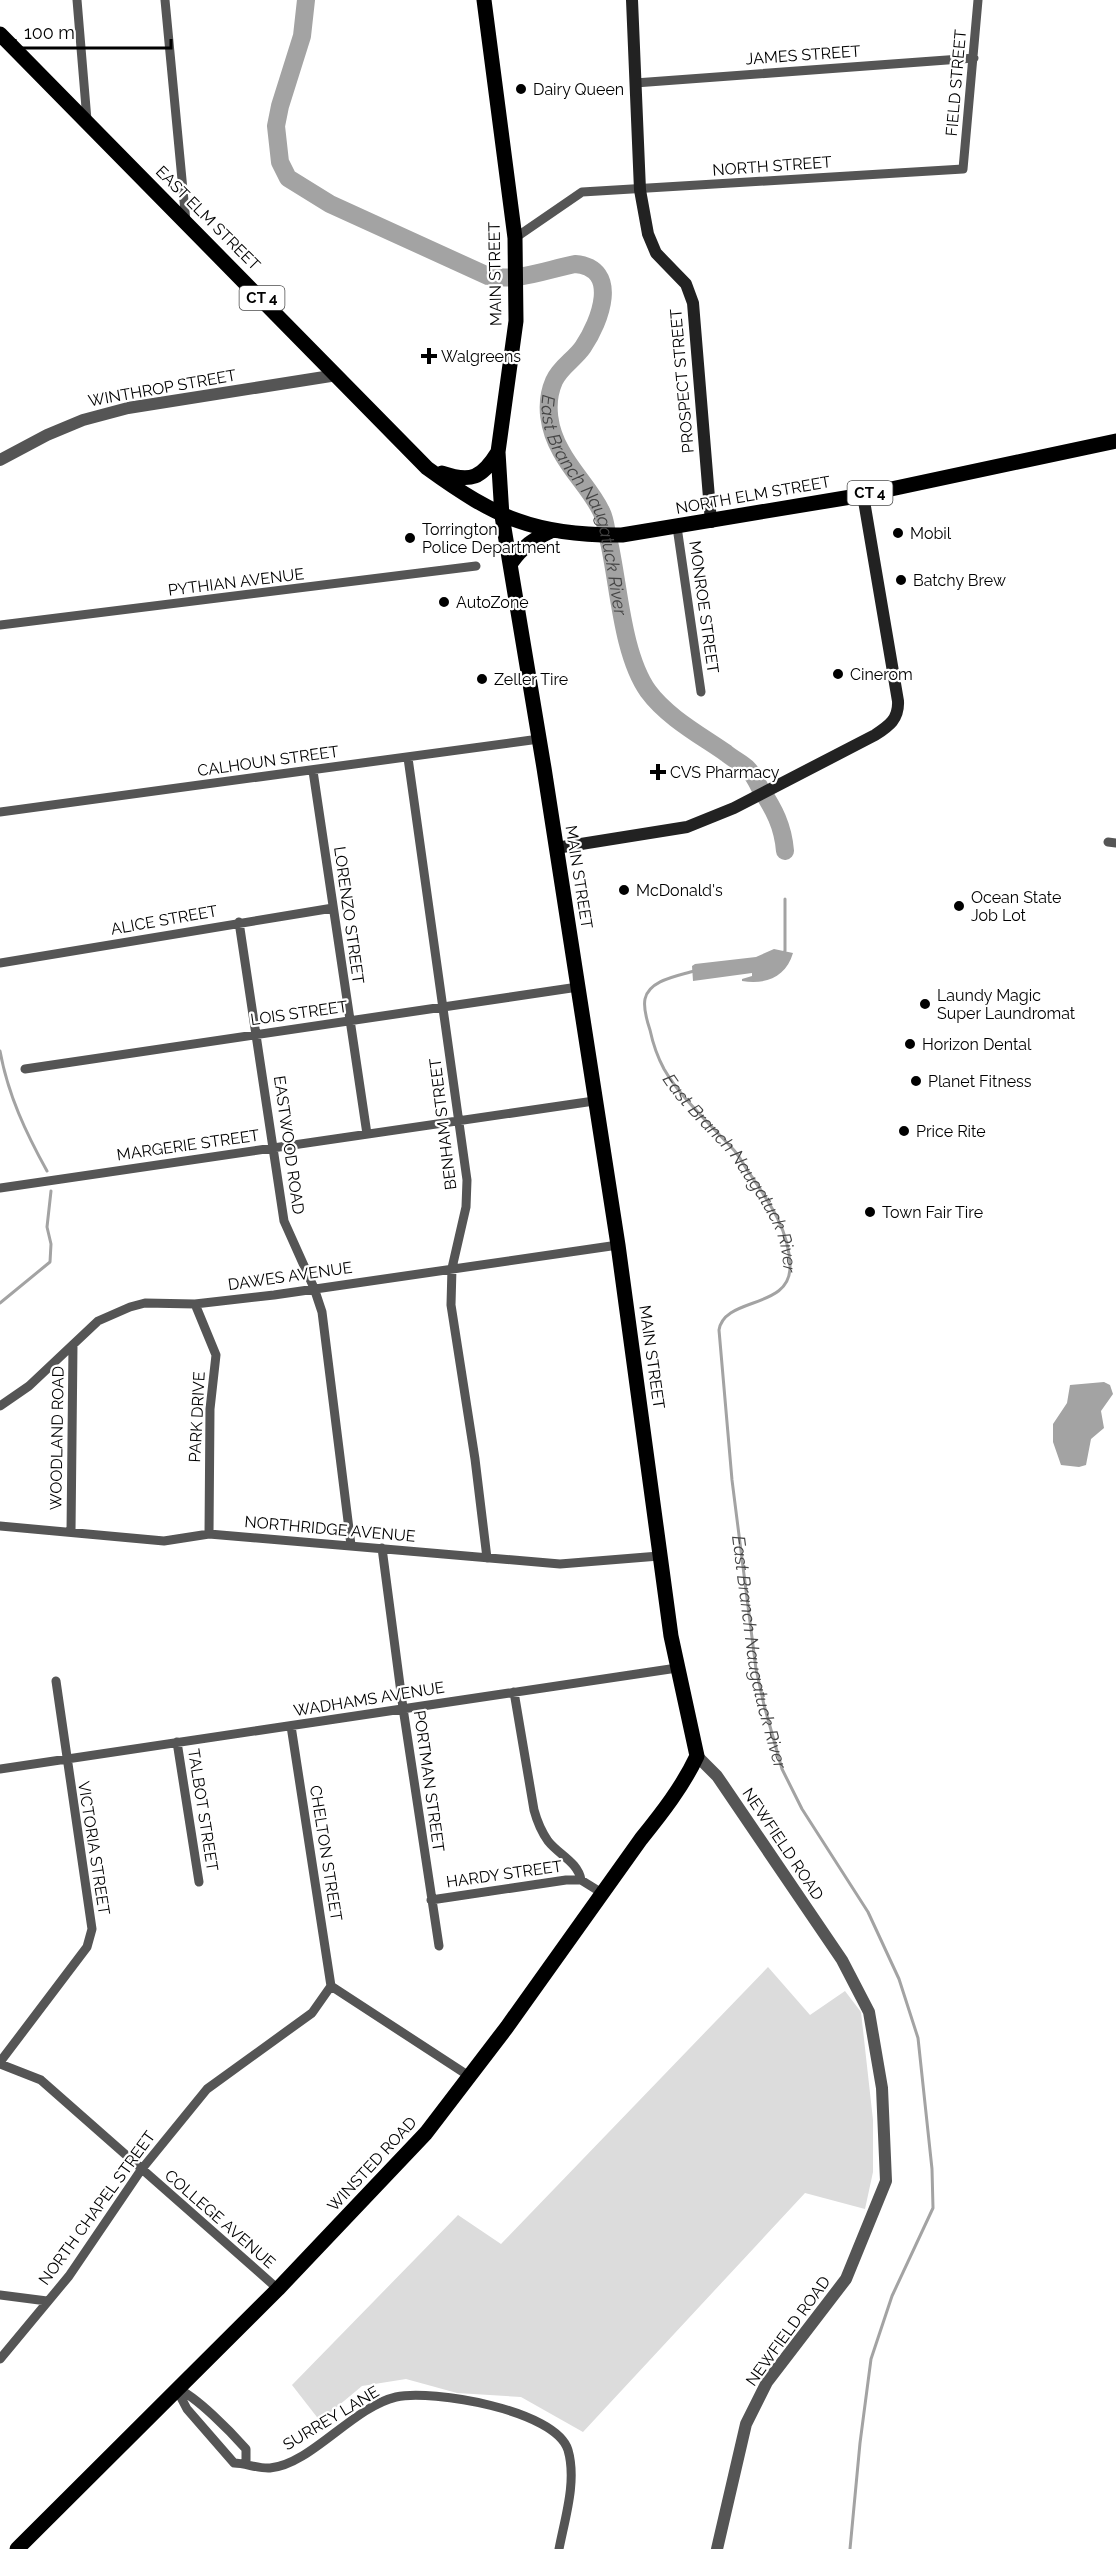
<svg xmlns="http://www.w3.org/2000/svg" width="1116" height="2549" font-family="Raleway,sans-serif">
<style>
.green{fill:#dcdcdc}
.water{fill:#a3a3a3}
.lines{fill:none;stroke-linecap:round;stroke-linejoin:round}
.stream{stroke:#a3a3a3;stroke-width:3}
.river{stroke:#a3a3a3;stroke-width:18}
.minor{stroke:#555;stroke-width:9}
.tertiary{stroke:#555;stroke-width:12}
.secondary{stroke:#222;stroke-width:12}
.primary{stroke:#000;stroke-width:15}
.poi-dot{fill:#000;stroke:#fff;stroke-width:2}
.labels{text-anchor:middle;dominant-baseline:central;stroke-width:4.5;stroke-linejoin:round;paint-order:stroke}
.shield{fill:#fff;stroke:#4c4c4c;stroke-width:1.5}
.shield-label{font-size:15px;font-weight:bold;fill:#000}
.street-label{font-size:16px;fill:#000;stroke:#fff}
.poi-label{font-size:16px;fill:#000;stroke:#fff;text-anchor:start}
.water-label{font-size:18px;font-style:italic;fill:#444;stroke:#fff}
</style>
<rect width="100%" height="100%" fill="#fff"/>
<path class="green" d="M768 1967 810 2015 845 1991 861 2012 873 2120V2172L865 2209 805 2193 583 2432 521 2397 457 2393 406 2379 362 2386 320 2421 292 2385 458 2215 501 2244Z"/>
<path class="water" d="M774 949 793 953C786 977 766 985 742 981V979L752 976V973L693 981 692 966 695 964 756 957Z
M1104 1382 1110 1385 1113 1394 1101 1411 1104 1428 1091 1439 1086 1465 1079 1467 1061 1465 1053 1442V1424L1067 1403 1070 1385Z"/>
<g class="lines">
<g class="stream">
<path d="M783 953 785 951V899"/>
<path id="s1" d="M694 971C678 976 649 980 645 999 643 1009 647 1021 650 1030 653 1044 657 1056 664 1069 680 1097 710 1124 732 1148 740 1156 744 1166 750 1174 769 1202 789 1230 790 1265 792 1310 724 1296 719 1330L732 1480 756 1669 764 1705 782 1769 802 1809 868 1912 899 1979 918 2038 932 2169 933 2208 892 2296 871 2359 860 2443 850 2549"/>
<path d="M0 1051C8 1095 26 1133 47 1171"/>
<path d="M0 1303 50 1262 51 1244 47 1227 51 1191"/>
</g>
<path class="river" id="s2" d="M306 0 302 36 280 106 276 126 280 162 288 178 330 204 488 276C518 282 545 270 575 264 621 268 600 322 583 347 575 359 560 367 554 381 544 404 549 430 561 451 572 472 591 490 601 511 606 520 606 533 609 542 619 586 622 654 648 691 667 717 700 735 726 753 733 759 742 763 748 769 753 774 757 782 760 788 774 809 783 826 785 851"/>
<path class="minor" d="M77 0 87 120
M165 0 186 222
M635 83 974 58
M515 238 582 192 963 169 978 0
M677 527 701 692
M0 625 476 566
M408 758 467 1180 466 1207 452 1268 451 1305 475 1459 487 1558
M313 771 367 1134
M0 812 539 739
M1108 842 1116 843
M239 922 284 1221 314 1288 322 1312 351 1545
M0 963 333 908
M25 1069 578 987
M0 1188 594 1101
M195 1304 216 1355 210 1409 209 1534
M0 1406 29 1386 98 1321 130 1307 145 1303 195 1304 274 1295 618 1245
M0 1526 164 1541 209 1534 560 1564 659 1556
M71 1532 73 1345
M382 1548 403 1708 439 1946
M514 1692 534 1810C537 1821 541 1831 548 1841 559 1855 578 1862 581 1880L602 1893
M291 1726 331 1986
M177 1742 199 1882
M0 1769 677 1668
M431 1900 566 1880H581
M331 1986 469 2076
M0 2062 87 1947 92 1929 56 1681
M0 2064 41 2080 278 2289
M0 2295 47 2301
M0 2359 69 2276 141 2170 207 2089 312 2013 331 1986
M176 2388 187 2409 234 2463C245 2463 259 2469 270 2468 310 2465 353 2407 396 2397 432 2389 556 2410 568 2450 577 2481 565 2518 559 2549
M176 2388C196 2396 231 2432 246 2449V2463"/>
<path class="tertiary" d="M0 460 47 435 83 420 128 408 337 375
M697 1756 717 1776 842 1960 869 2012 882 2088 886 2181 846 2279 767 2382 746 2424 717 2549"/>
<path class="secondary" d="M632 0 640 190 648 234 656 253 686 284 693 303 711 522
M556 848 687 827 734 808 875 735C889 726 899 719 898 701L863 495"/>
<path class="primary" d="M0 34 427 468C496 518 535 536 622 535L863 495 1116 441
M442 473C471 483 482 478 498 452
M511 563C522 547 534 539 551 531
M17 2549 278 2289 426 2133 507 2027 641 1839C662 1813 683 1786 697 1756L671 1636 618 1245 544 768 502 516 498 452 516 321 515 238 484 0"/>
</g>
<g class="poi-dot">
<circle cx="521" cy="89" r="6"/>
<path d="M426 347h6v6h6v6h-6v6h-6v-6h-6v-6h6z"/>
<circle cx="898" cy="533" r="6"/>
<circle cx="410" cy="538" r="6"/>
<circle cx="901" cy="580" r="6"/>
<circle cx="444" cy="602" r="6"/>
<circle cx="838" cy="674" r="6"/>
<circle cx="482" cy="679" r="6"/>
<path d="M655 763h6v6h6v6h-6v6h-6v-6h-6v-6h6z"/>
<circle cx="624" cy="890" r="6"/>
<circle cx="959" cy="906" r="6"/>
<circle cx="925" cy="1004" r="6"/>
<circle cx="910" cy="1044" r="6"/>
<circle cx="916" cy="1081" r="6"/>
<circle cx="904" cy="1131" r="6"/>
<circle cx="870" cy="1212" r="6"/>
</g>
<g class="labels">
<g class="shield">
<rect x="239.5" y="286" width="45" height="24" rx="4.5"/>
<rect x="847.5" y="481" width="45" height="24" rx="4.5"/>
</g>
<g class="shield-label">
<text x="262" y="298">CT 4</text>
<text x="870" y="493">CT 4</text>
</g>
<g class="street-label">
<text transform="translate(803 55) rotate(-4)">JAMES STREET</text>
<text transform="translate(956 83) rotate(-85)">FIELD STREET</text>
<text transform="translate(772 166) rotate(-4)">NORTH STREET</text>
<text transform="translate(208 218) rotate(45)">EAST ELM STREET</text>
<text transform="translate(495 274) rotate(-91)">MAIN STREET</text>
<text transform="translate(682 381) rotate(-95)">PROSPECT STREET</text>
<text transform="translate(162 388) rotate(-10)">WINTHROP STREET</text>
<text transform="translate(753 495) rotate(-10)">NORTH ELM STREET</text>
<text transform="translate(236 582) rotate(-7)">PYTHIAN AVENUE</text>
<text transform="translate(704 607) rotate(82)">MONROE STREET</text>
<text transform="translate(268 761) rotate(-8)">CALHOUN STREET</text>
<text transform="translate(579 877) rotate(81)">MAIN STREET</text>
<text transform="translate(349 915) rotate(82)">LORENZO STREET</text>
<text transform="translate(164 920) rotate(-10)">ALICE STREET</text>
<text transform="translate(299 1013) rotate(-8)">LOIS STREET</text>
<text transform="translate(443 1124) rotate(-97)">BENHAM STREET</text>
<text transform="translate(188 1145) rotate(-8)">MARGERIE STREET</text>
<text transform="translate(289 1145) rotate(82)">EASTWOOD ROAD</text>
<text transform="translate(290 1276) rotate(-8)">DAWES AVENUE</text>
<text transform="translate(652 1357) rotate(82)">MAIN STREET</text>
<text transform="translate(197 1417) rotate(-87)">PARK DRIVE</text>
<text transform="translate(57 1438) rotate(-89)">WOODLAND ROAD</text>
<text transform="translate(330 1529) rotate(5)">NORTHRIDGE AVENUE</text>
<text transform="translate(369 1699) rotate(-9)">WADHAMS AVENUE</text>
<text transform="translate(429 1781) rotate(82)">PORTMAN STREET</text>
<text transform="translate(203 1810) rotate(81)">TALBOT STREET</text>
<text transform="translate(783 1844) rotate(56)">NEWFIELD ROAD</text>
<text transform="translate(94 1848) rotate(81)">VICTORIA STREET</text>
<text transform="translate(326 1853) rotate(81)">CHELTON STREET</text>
<text transform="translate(504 1874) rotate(-8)">HARDY STREET</text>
<text transform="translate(372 2164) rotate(-47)">WINSTED ROAD</text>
<text transform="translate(97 2208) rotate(-54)">NORTH CHAPEL STREET</text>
<text transform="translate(220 2219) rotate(41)">COLLEGE AVENUE</text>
<text transform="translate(788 2331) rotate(-54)">NEWFIELD ROAD</text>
<text transform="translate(331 2418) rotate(-31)">SURREY LANE</text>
</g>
<g class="poi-label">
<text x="533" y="89">Dairy Queen</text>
<text x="441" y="356">Walgreens</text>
<text x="422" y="529">Torrington<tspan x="422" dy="18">Police Department</tspan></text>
<text x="910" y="533">Mobil</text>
<text x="913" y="580">Batchy Brew</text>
<text x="456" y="602">AutoZone</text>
<text x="850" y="674">Cinerom</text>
<text x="494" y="679">Zeller Tire</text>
<text x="670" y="772">CVS Pharmacy</text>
<text x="636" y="890">McDonald's</text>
<text x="971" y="897">Ocean State<tspan x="971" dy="18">Job Lot</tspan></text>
<text x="937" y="995">Laundy Magic<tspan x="937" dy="18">Super Laundromat</tspan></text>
<text x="922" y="1044">Horizon Dental</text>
<text x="928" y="1081">Planet Fitness</text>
<text x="916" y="1131">Price Rite</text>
<text x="882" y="1212">Town Fair Tire</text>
</g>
<g class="water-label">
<text stroke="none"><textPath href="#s2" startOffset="777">East Branch Naugatuck River</textPath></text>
<text stroke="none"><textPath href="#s1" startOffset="258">East Branch Naugatuck River</textPath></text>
<text stroke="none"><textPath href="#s1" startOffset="798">East Branch Naugatuck River</textPath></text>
</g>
</g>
<path d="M15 39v9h156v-9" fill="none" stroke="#000000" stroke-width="3"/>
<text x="24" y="39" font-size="18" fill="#000000" stroke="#ffffff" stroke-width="4.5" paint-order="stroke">100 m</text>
</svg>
